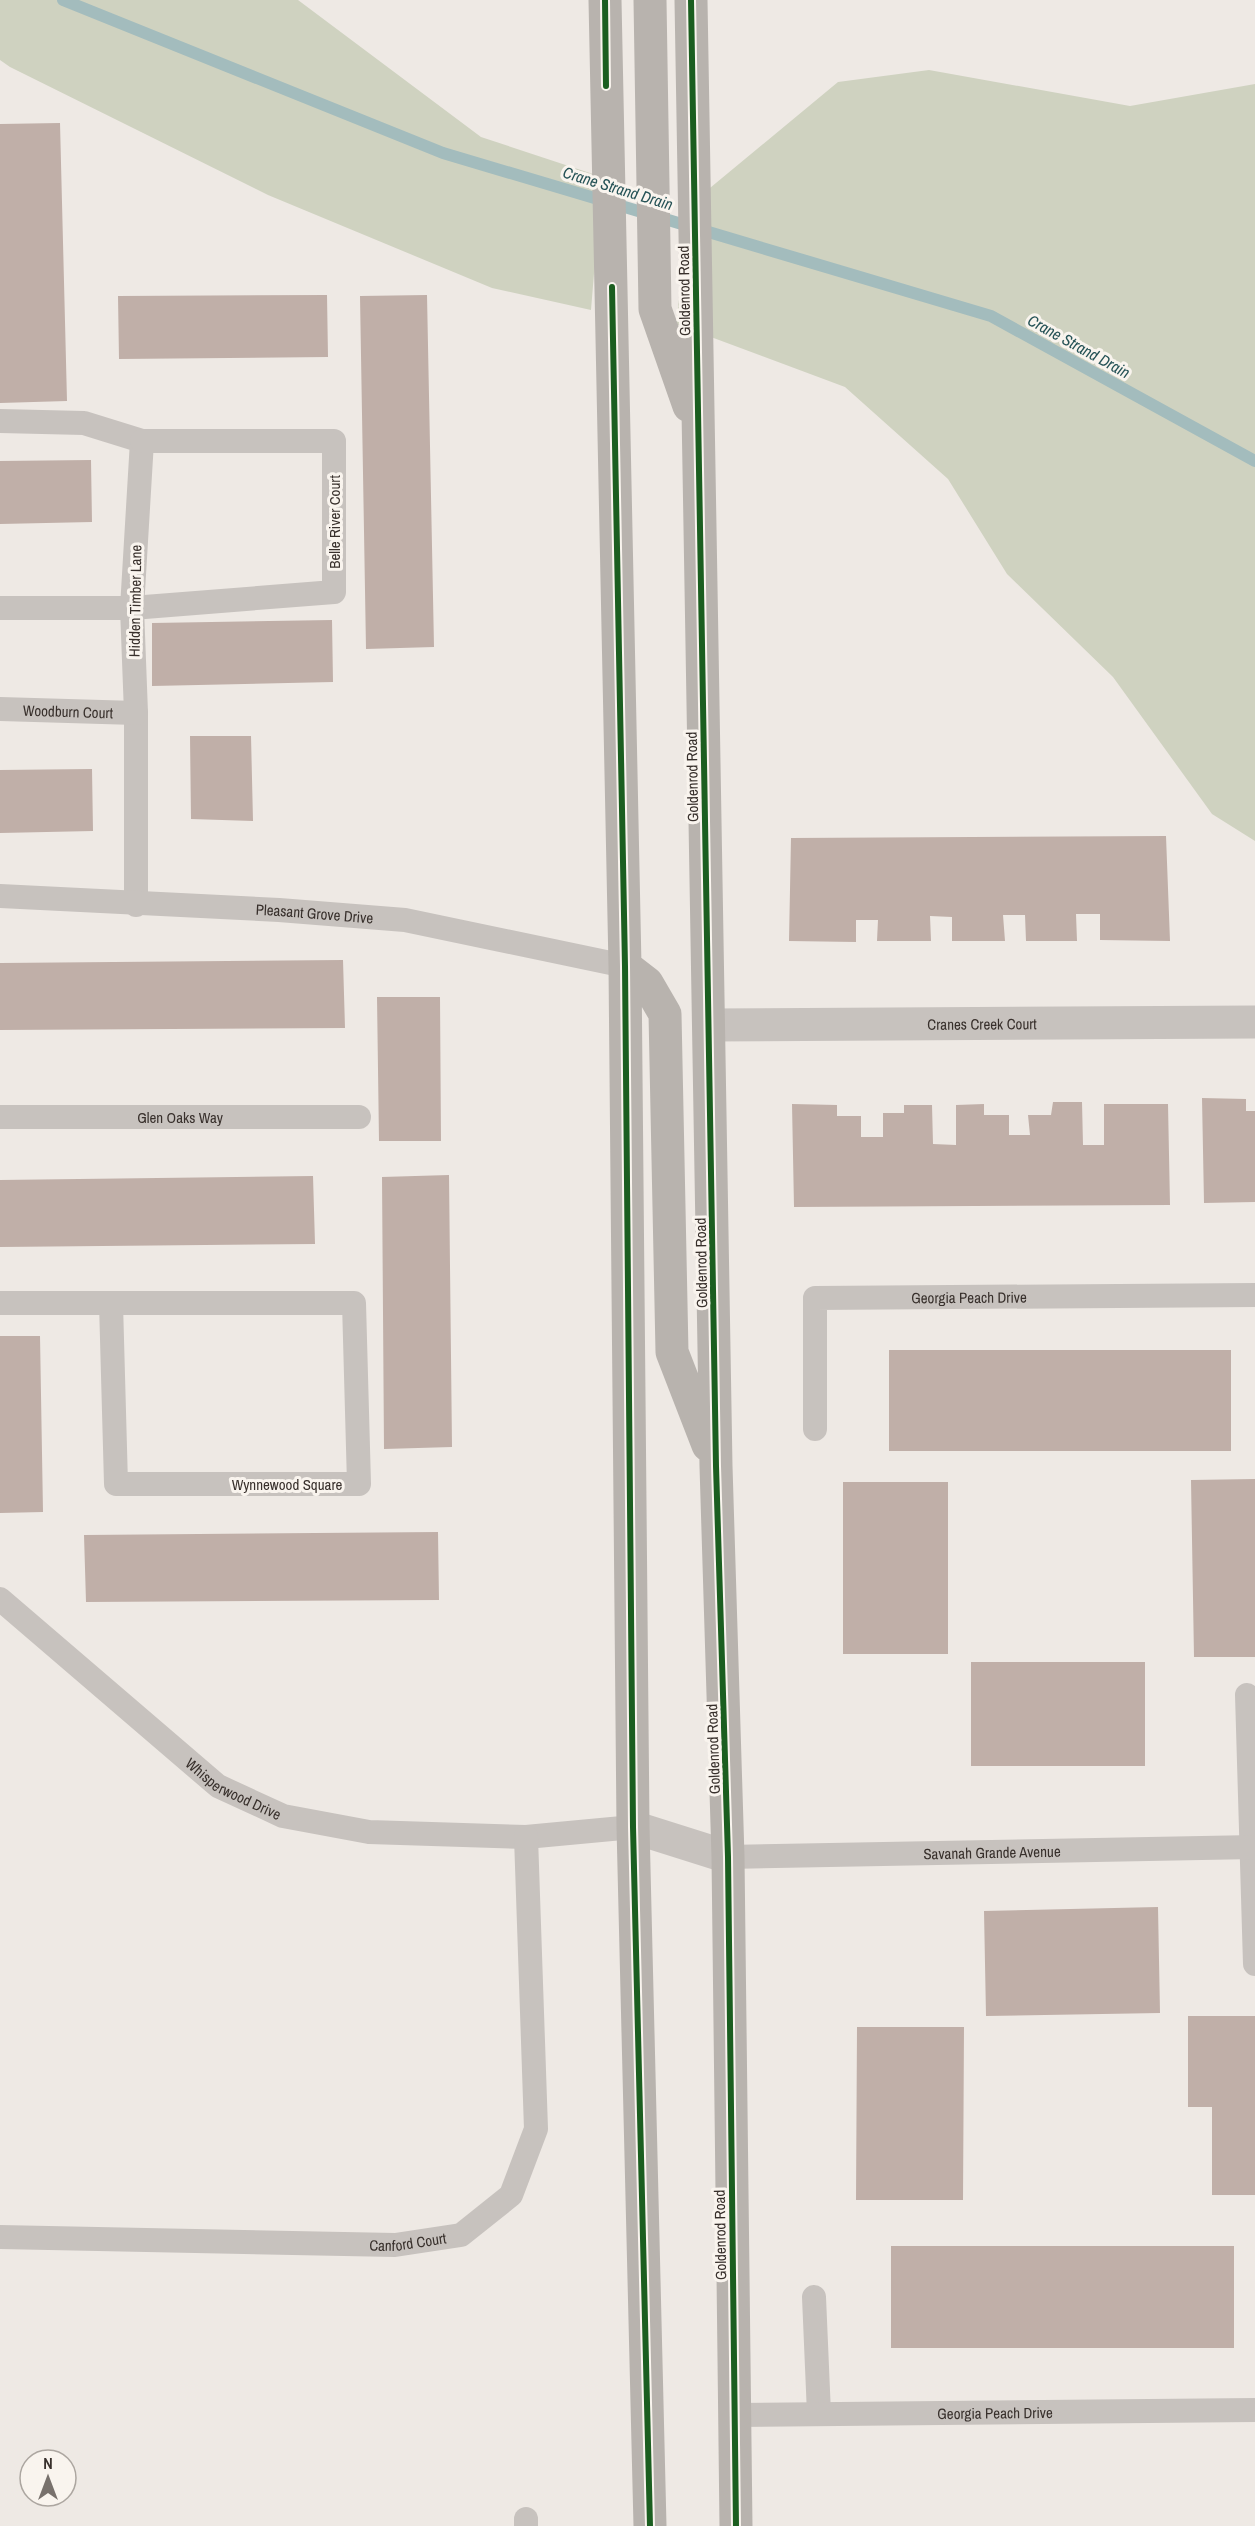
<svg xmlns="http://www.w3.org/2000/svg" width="1255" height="2526" font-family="'Archivo Narrow',sans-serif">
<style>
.green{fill:#cfd2c0}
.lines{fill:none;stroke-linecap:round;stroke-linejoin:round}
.stream{stroke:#a3bcbd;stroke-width:12}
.building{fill:#c0afa8}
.service{stroke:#c7c2be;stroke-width:24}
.minor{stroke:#c7c2be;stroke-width:33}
.secondary{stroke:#b8b3ae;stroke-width:33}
.cycleway-casing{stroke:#f9f4ee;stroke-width:10}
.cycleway{stroke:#1b5e20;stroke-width:6}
.labels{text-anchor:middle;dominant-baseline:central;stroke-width:6;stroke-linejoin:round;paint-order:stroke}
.street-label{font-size:15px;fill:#38302c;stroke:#f9f4ee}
.water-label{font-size:16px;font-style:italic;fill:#255256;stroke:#f9f4ee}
</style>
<rect width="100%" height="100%" fill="#eee9e4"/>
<path class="green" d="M0 0H298L481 137 602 177 591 310 492 288 268 195 10 67 0 60Z
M929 70 1130 106 1255 84V841L1212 814 1113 677 1007 574 948 479 845 387 676 324 683 266 687 207 838 82Z"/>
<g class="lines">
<path class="stream" d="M63 0 443 153 991 316 1255 461"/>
</g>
<path class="building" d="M60 123 67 401 0 403V124Z
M327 295 328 357 119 359 118 296Z
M427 295 434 647 366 649 360 296Z
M91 460 92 522 0 524V461Z
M332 620 333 682 152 686V623Z
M190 736H251L253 821 191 819Z
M92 769 93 831 0 833V770Z
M1166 836 1170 941 1100 940V914H1076L1077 941H1026L1025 915H1003L1005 941H952V917L930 916 931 941H877L878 920H856V942L789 941 791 838Z
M343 960 345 1028 0 1030V963Z
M377 997H440L441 1141H379Z
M1202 1098 1246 1099V1111H1255V1202L1204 1203Z
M1053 1102H1082L1083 1145H1104V1104H1168L1170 1205 794 1207 792 1104 837 1105V1116H861V1137H883V1113H904V1105H932L933 1144 956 1145V1105L984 1104V1115H1009V1135H1030L1028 1115H1051Z
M449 1175 452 1447 384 1449 382 1177Z
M313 1176 315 1244 0 1247V1180Z
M0 1336H40L43 1512 0 1513Z
M889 1350H1231V1451H889Z
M1255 1479V1657H1194L1191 1480Z
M843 1482H948V1654H843Z
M438 1532 439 1600 86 1602 84 1535Z
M971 1662H1145V1766H971Z
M1158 1907 1160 2013 986 2016 984 1911Z
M1188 2016H1255V2195H1212V2107H1188Z
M857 2027H964L963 2200H856Z
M891 2246H1234V2348H891Z"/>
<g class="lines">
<g class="service">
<path d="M0 421 84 423 142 441 132 608 136 713V905"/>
<path d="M0 608H132L334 592V441H142"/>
<path id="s1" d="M0 709 136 713"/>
<path id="s2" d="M0 896 279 910 405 920 625 966"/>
<path id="s3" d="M0 1117H359"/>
<path d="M0 1303H354L359 1484H116L111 1303"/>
<path id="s4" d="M815 1429V1298L1255 1295"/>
<path id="s5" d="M0 1599 218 1786 283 1816 369 1832 526 1837 633 1827"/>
<path d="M1247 1695 1255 1964"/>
<path id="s6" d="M728 1857 1255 1847"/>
<path id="s7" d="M0 2237 395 2245 461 2235 511 2195 536 2129 526 1837"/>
<path d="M814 2297 819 2414"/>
<path id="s8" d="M735 2415 1255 2410"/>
<path d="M526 2526V2519"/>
</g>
<g class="minor">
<path id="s9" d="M709 1025 1255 1022"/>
<path d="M633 1827 728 1857"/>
</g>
<path class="secondary" d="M605 0 625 966 633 1827 650 2526
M650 0 655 309 689 406
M691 0 716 1466 728 1857 736 2526
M625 966 647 983 665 1014 672 1352 708 1445"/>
<defs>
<path id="cycleway" d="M605 0 606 86
M691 0 716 1466 728 1857 736 2526
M612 287 625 966 633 1827 650 2526"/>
</defs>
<use href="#cycleway" class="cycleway-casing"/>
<use href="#cycleway" class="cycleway"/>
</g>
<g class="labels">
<g class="street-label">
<text transform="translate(684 291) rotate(-91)">Goldenrod Road</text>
<text transform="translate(334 522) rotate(-90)">Belle River Court</text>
<text transform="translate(135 601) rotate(-89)">Hidden Timber Lane</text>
<text stroke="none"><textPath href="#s1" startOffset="68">Woodburn Court</textPath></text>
<text transform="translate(692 777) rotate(-91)">Goldenrod Road</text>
<text stroke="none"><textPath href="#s2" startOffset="315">Pleasant Grove Drive</textPath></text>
<text stroke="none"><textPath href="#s9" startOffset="273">Cranes Creek Court</textPath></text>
<text stroke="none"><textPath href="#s3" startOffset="180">Glen Oaks Way</textPath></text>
<text transform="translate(701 1263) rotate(-91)">Goldenrod Road</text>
<text stroke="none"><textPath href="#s4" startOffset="285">Georgia Peach Drive</textPath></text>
<text x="287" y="1484">Wynnewood Square</text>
<text transform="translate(713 1749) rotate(-92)">Goldenrod Road</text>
<text stroke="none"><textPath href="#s5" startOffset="302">Whisperwood Drive</textPath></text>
<text stroke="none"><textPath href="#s6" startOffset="264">Savanah Grande Avenue</textPath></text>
<text transform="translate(720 2235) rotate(-91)">Goldenrod Road</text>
<text stroke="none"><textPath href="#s7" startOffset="408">Canford Court</textPath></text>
<text stroke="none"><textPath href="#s8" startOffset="260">Georgia Peach Drive</textPath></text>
</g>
<g class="water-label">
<text transform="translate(618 188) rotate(17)">Crane Strand Drain</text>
<text transform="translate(1079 346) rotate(29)">Crane Strand Drain</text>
</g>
</g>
<g transform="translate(48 2478)"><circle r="28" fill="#f9f4ee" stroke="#aca6a0" stroke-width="1.5"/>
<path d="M0-4.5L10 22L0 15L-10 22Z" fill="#78716c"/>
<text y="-9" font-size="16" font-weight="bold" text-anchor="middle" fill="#38302c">N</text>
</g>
</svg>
